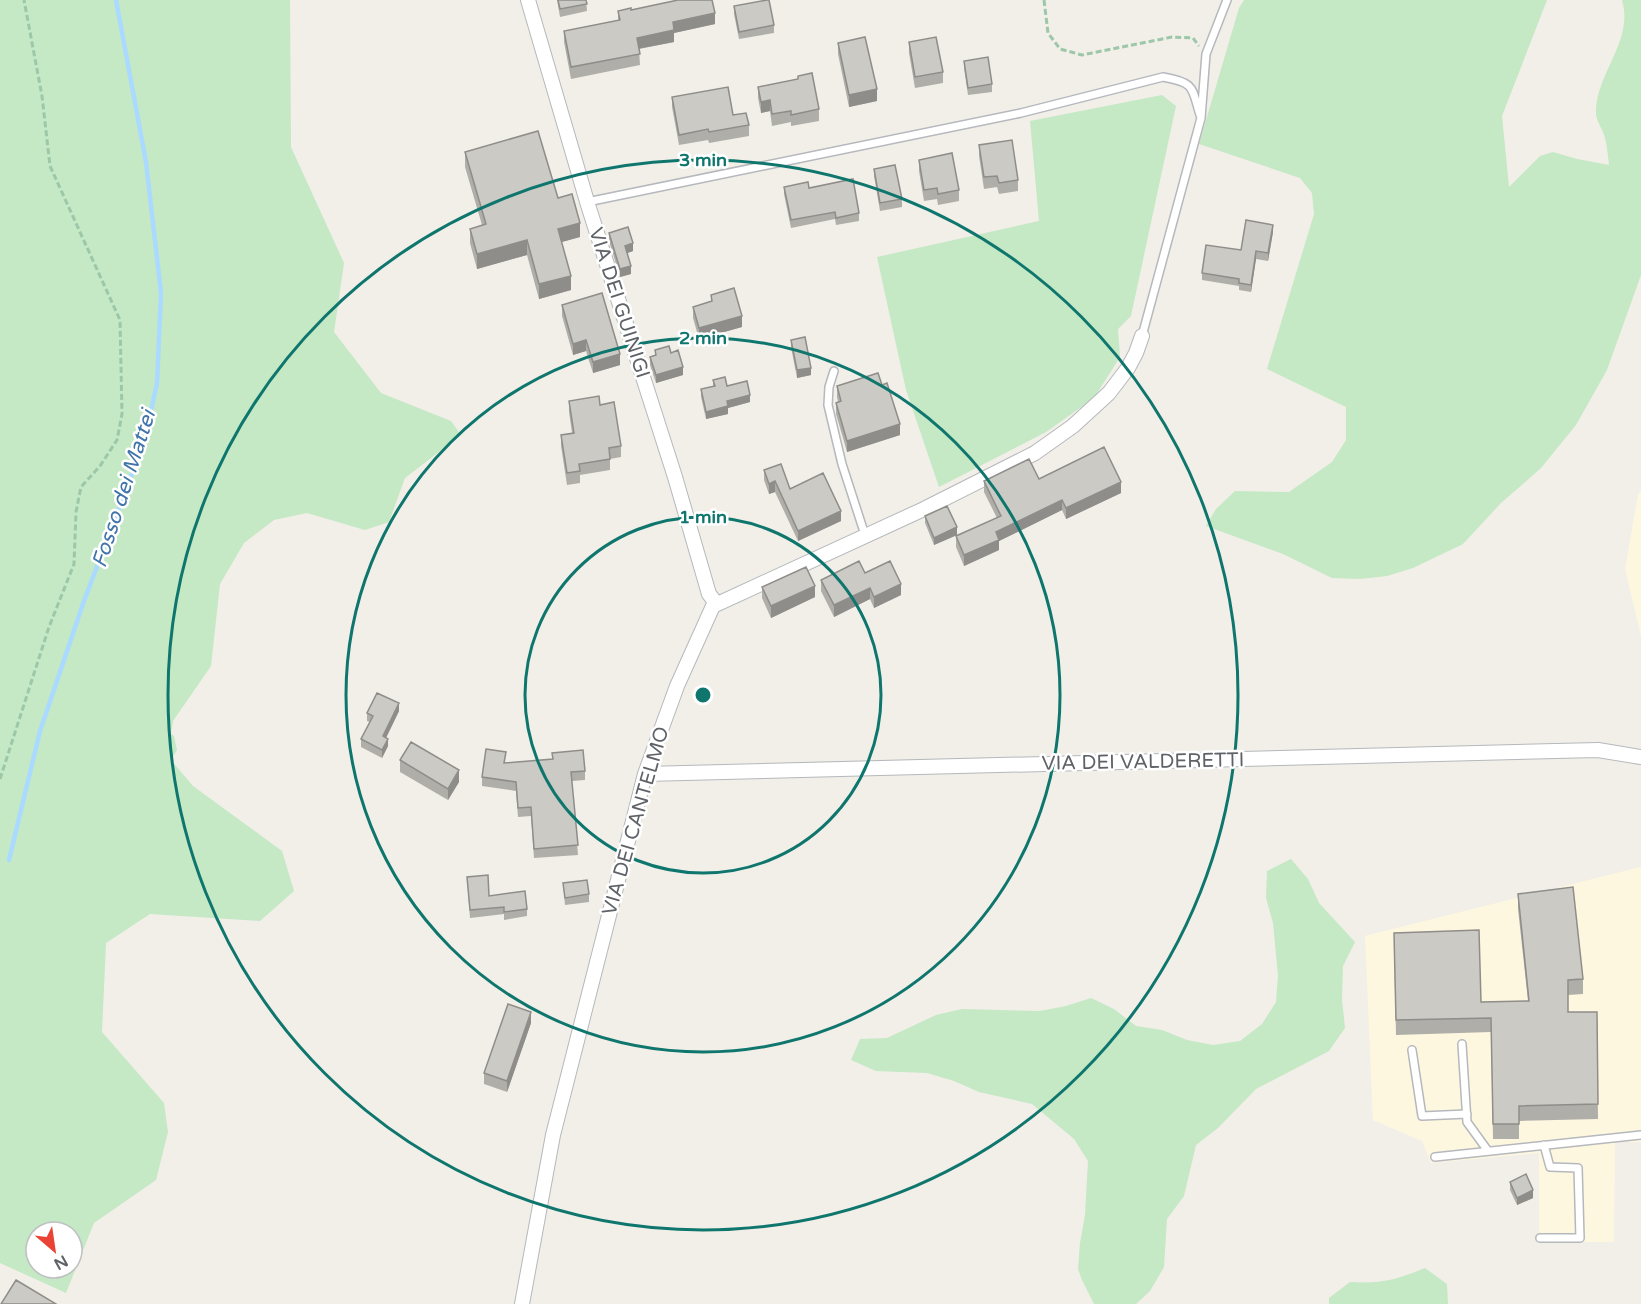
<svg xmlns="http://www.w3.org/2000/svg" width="1641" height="1304" font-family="'Varela Round',sans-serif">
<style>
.commercial{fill:#fef7e0}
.green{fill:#c5e8c5;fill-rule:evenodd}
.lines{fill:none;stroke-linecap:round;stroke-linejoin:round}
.stream{stroke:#aadaff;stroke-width:4.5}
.service-casing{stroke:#b5b8bc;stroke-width:10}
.minor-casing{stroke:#b5b8bc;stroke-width:16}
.path{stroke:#9cc7a9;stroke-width:3;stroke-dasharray:6 3;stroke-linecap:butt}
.service{stroke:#fff;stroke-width:7}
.minor{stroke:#fff;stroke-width:14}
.wall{fill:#afaea9}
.shaded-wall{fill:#8f8d8a}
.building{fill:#cccac5;stroke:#8f8d8a;stroke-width:1.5}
.ring{fill:none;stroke:#0f766e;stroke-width:3}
.labels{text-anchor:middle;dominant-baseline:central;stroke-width:5;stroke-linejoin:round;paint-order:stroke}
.street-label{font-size:20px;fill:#5f6368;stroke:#fff}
.water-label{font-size:21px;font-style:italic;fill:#4174aa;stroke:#fff}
.centre{fill:#0f766e;stroke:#fff;stroke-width:3}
.ring-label{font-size:18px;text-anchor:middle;font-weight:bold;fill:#0f766e;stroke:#fff;stroke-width:5;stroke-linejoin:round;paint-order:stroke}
</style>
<rect width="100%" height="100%" fill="#f1efe8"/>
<path class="commercial" d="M1641 490V636L1625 569 1638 495Z
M1641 867V1142H1615L1614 1242H1539V1153L1431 1163 1422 1141 1373 1120 1365 936Z"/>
<path class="green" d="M0 0H290L291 147 344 263 334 332 381 393 451 421 461 435 405 478 389 522 365 530 307 513 274 520 244 543 220 584 211 666 173 721 171 734 174 736 177 750 171 760 193 786 282 851 294 891 260 921 150 914 106 943 102 1032 164 1103 168 1132 156 1180 94 1223 66 1293 0 1263ZM36 1232H72V1268H36Z
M1244 0H1547L1502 116 1509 187 1540 156 1553 152 1577 159 1609 165C1608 156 1607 146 1605 138 1603 129 1595 120 1596 111 1597 72 1634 41 1622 0H1641V275L1607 370 1576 425 1541 468 1501 503 1463 544 1413 568 1387 576 1360 579 1332 578 1283 554 1206 526 1216 509 1235 491 1289 492 1332 462 1346 440V407L1267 369 1314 214 1312 193 1300 178 1199 144 1239 8Z
M1162 95 1176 106 1131 316 1118 329 1120 357 1094 398 1046 432 939 487 906 390 877 257 1039 221 1030 121Z
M1291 859 1308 879 1319 903 1355 942 1343 966 1342 1000 1345 1028 1329 1051 1256 1089 1218 1128 1196 1145 1184 1196 1167 1219 1164 1267 1150 1291 1136 1304H1094L1082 1280 1078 1269 1080 1243 1085 1215 1088 1161 1074 1139 1032 1104 979 1092 954 1081 927 1073 876 1071 851 1060 860 1039 887 1038 936 1015 962 1009 1040 1011 1066 1006 1091 998 1114 1009 1136 1026 1162 1030 1187 1040 1213 1045 1240 1041 1262 1024 1276 1002 1278 976 1273 923 1266 898 1267 871Z
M1425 1268 1447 1284 1448 1304H1329V1298L1350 1282C1381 1284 1396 1280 1425 1268Z"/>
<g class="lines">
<path class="stream" d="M9 860 40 731 84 601 145 439 157 383 161 293 146 162 116 0"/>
<defs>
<path id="service" d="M587 202 1021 113 1163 77C1197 83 1191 88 1201 118
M1142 336 1201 118 1206 54 1227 0
M834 371 829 387 828 405 842 464 865 535
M1462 1044 1467 1122 1488 1151
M1412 1050 1422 1116 1467 1114
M1435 1157 1641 1135
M1540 1238H1580L1578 1168 1550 1167 1544 1145"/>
<path id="minor" d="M528 0 588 205 675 477 709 594 716 603
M645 774 1598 750 1641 757
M522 1304 553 1135 645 774 677 686 713 606 924 509 1035 453 1073 426 1109 393 1128 368 1136 353 1142 336"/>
</defs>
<use href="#service" class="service-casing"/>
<use href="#minor" class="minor-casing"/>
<path class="path" d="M1044 0 1048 33 1060 49 1082 55 1172 37 1193 38 1199 46
M0 779 49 627 74 564 76 512 81 487 100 466 117 440 122 414 120 320 50 166 42 96 24 0"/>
<use href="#service" class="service"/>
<use href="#minor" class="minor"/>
</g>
<path class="wall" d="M557 0H586L587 11 560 17Z
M734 6 774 25V33L739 39 734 14Z
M631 10 715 24 674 33V42L639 49 640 65 571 79 564 42V31L618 20V11Z
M909 42 943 72V83L915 88 909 53Z
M838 43 877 101 849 107 838 54Z
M964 61 992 84V92L968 95 964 68Z
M798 76 819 109V121L791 126V122L772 126 770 111 761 113 758 98V87L798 79Z
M672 97 733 115 749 125V136L709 143 708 140 679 145 672 107Z
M979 145 1018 180V191L999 194 997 187 984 189 979 156Z
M465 152 558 198 580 237 562 242 571 290 539 299 527 255 477 269 470 243V229L482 225 465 167Z
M919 160 959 190V201L938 205 937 199 924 201 919 171Z
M874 169 902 199V207L880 211 874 176Z
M784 187 809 188 859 213V221L836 225 835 219 791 228 784 194Z
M1273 232 1268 261 1256 259 1251 292 1239 290V286L1202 280V273Z
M609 233 633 251 627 253 631 274 620 277 609 241Z
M711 295 742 327 699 339 693 318V307L711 302Z
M562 305 620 365 593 373 586 351 573 355 562 316Z
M791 340 811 375 797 378 791 347Z
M655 350 671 353 683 375 656 383 650 365V357L655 356Z
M713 380 727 386 750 402 728 408V414L706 419 701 397V389L713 386Z
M837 386 900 435 847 452 836 414V403L838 402 837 397Z
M569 401 600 405 621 446V457L610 459V470L580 475V483L567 485 561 446V435L572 433 569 412Z
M764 470 790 489 841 521 798 541 775 492 769 494 764 480Z
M1039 479 1121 493 1066 519 1062 510 999 541V550L964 566 956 547V536L997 518 984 492V481Z
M925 516 957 535 934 545 925 523Z
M865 573 901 595 874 608 870 599 834 617 821 591V580Z
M762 587 815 597 771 618 762 598Z
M399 711 386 738 388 746 382 758 361 747V739L370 722 367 721V713Z
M552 753 585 771V780L572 781 578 855 534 858 531 816 518 817 516 791 482 786V777L506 763 552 759Z
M400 760 459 782 448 800 400 772Z
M467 877 489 896 527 909V916L504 920V914L470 918Z
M563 883 589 894V902L565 905Z
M1518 894 1583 979V994L1568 995V1012H1597L1598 1119 1519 1121V1139H1493L1491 1032 1396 1035 1394 948 1481 1002 1528 1001 1518 909Z
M531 1023 507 1092 484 1084V1073Z
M1510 1182 1533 1198 1517 1205 1510 1190Z"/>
<path class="shaded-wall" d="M715 13V24L674 33V42L637 49V38L673 22Z
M877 89V101L849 107V95Z
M770 100V111L761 113V102Z
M580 223V237L558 243V229Z
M1273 225V232L1268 261V253Z
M527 240V255L477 269V254Z
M633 243V251L625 254V246Z
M1256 251V259L1251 292V285Z
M631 266V274L620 277V269Z
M571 276V290L539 299V284Z
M742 316V327L699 339V328Z
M586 340V351L573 355V344Z
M620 354V365L593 373V362Z
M683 367V375L656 383V375Z
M811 368V375L797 378V370Z
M750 395V402L728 408V414L706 419V412L727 401Z
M900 424V435L847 452V441Z
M775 481V492L769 494V484Z
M1121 482V493L1066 519V508Z
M1062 500V510L999 541V550L964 566V555L996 532Z
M841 511V521L798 541V531Z
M957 527V535L934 545V538Z
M901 584V595L874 608V597Z
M815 586V597L771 618V606Z
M870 588V599L834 617V605Z
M399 703V711L383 744V736Z
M388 739V746L382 758V750Z
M459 770V782L448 800V789Z
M531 1012V1023L507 1092V1081Z
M1533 1190V1198L1517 1205V1198Z"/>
<path class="building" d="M558 0H586L587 4 560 9Z
M678 0H712L715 13 673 22 674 30 637 38 640 54 571 67 564 31 620 20 618 11 631 8V10Z
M767 0H769L774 25 739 32 734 6Z
M865 37 877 89 849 95 838 43Z
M936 37 943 72 915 77 909 42Z
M988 57 992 84 968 88 964 61Z
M812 73 819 109 791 115V111L772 114 770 100 761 102 758 87 798 79V76Z
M728 87 733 115 746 113 749 125 709 132 708 129 679 135 672 97Z
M538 131 558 198 572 194 580 223 558 229 571 276 539 284 527 240 477 254 470 229 486 224 465 152Z
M1012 140 1018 180 999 183 997 176 984 177 979 145Z
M952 153 959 190 938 194 937 188 924 190 919 160Z
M895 165 902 199 880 203 874 169Z
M853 179 859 213 836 218 835 212 791 220 784 187 808 182 809 188Z
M1246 220 1273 225 1268 253 1256 251 1251 285 1239 283V279L1202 273 1206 245 1241 250Z
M628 227 633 243 625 246 631 266 620 269 609 233Z
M734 288 742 316 699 328 693 307 712 301 711 295Z
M602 293 620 354 593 362 586 340 573 344 562 305Z
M805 337 811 368 797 370 791 340Z
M669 346 671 353 678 350 683 367 656 375 650 357 656 355 655 350Z
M878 373 882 385 887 383 900 424 847 441 836 403 841 401 837 386Z
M725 377 727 386 747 381 750 395 727 401 728 406 706 412 701 389 715 386 713 380Z
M599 396 600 405 614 402 621 446 609 448 610 459 579 464 580 471 567 473 561 435 574 433 569 401Z
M1104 447 1121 482 1066 508 1062 500 996 532 999 540 964 555 956 536 1001 516 984 481 1029 459 1039 479Z
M781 464 790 489 823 473 841 511 798 531 775 481 769 484 764 470Z
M947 506 957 527 934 538 925 516Z
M859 561 865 573 890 561 901 584 874 597 870 588 834 605 821 580Z
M806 567 815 586 771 606 762 587Z
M377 693 399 703 383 736 388 739 382 750 361 739 373 716 367 713Z
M411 742 459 770 448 789 400 760Z
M486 749 506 752 504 763 553 759 552 753 583 750 585 771 571 772 578 845 534 849 531 807 518 808 516 782 482 777Z
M488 875 489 896 525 891 527 909 504 912V907L470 910 467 877Z
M587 880 589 894 565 898 563 883Z
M1573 887 1583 979 1568 980V1012H1597L1598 1104 1519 1106V1124H1493L1491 1018 1396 1020 1394 933 1479 930 1481 1002 1529 1001 1518 894Z
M508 1004 531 1012 507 1081 484 1073Z
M1526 1174 1533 1190 1517 1198 1510 1182Z
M16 1280 56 1304H1Z"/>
<g class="ring">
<circle cx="703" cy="695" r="178"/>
<circle cx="703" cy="695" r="357"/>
<circle cx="703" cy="695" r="535"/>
</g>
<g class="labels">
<g class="street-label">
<text transform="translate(619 303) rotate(72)">VIA DEI GUINIGI</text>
<text transform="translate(1143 762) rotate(-1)">VIA DEI VALDERETTI</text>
<text transform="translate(636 821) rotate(-74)">VIA DEI CANTELMO</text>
</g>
<g class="water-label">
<text transform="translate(124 489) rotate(-72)">Fosso dei Mattei</text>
</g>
</g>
<circle cx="703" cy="695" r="9" class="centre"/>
<g class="ring-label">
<text x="703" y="166">3 min</text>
<text x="703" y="344">2 min</text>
<text x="703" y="523">1 min</text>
</g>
<g transform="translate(54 1250) rotate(151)"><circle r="28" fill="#ffffff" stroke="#bfc1c3" stroke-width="1.5"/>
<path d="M0-4.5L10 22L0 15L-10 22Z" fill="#ea4335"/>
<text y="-9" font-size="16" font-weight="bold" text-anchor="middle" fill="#5f6368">N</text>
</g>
</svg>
